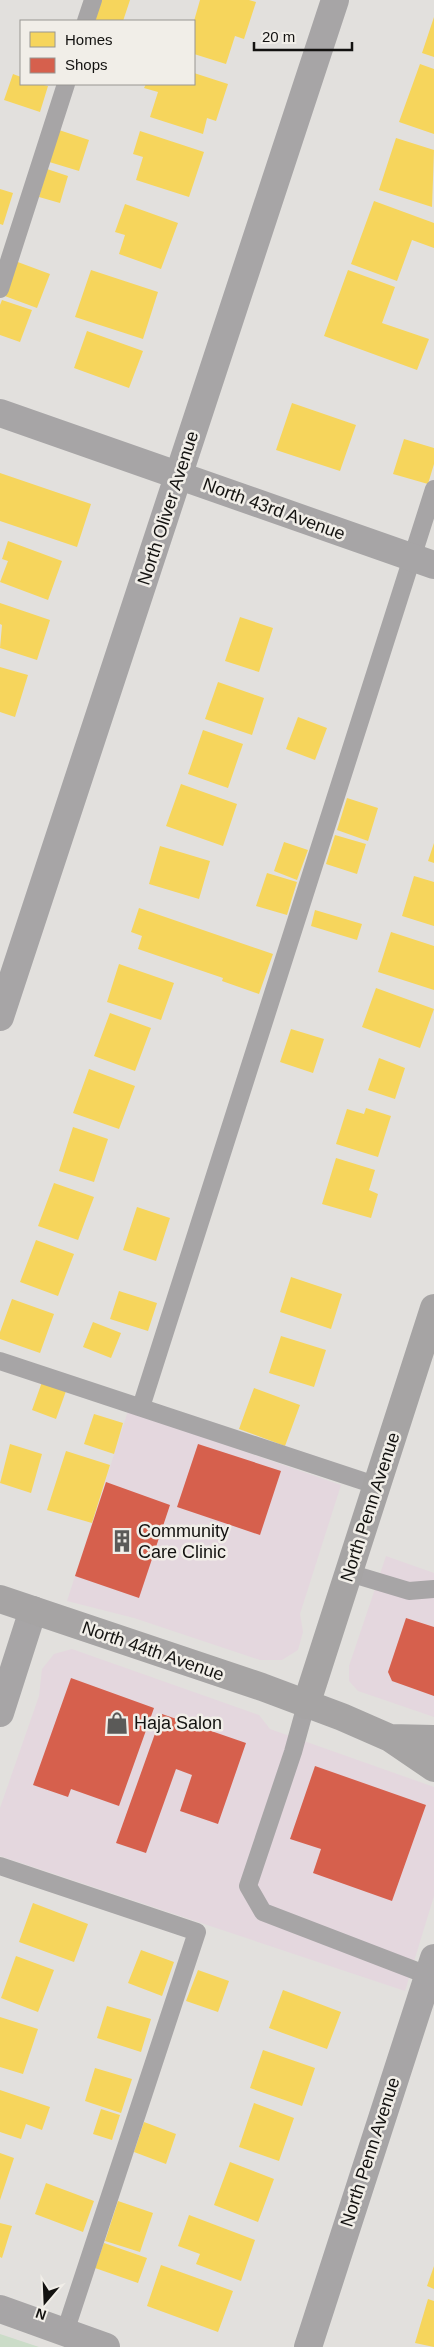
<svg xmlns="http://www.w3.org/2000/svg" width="434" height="2347" font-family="Helvetica,sans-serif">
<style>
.commercial{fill:#e4d7de}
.green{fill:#cbdcc8}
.homes{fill:#f6d55c}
.shops{fill:#d6604d}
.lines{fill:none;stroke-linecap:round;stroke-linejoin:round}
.lane{stroke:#a7a5a6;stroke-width:18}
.street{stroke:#a7a5a6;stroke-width:28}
.secondary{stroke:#a6a4a4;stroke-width:28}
.labels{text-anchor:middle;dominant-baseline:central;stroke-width:5;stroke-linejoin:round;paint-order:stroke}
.street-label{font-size:18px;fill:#131210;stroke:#f1eee8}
.poi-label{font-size:18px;fill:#131210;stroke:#f1eee8;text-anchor:start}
</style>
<rect width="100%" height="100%" fill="#e2e0dd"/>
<path class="commercial" d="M128 1411 341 1485 300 1614 303 1632 298 1650 282 1660H260L134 1618 67 1601Z
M386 1556 434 1573V1717L358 1691 349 1681V1666Z
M72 1649 259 1715 270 1729 434 1787V1896L405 1991 0 1856V1808L39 1696 42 1669 54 1654Z"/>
<path class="green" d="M0 2334 39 2347H0Z"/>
<path class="homes" d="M99 0H130L123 21 92 20Z
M200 0H249L256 2 244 39 235 36 226 64 194 54V21Z
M434 17V57L422 53Z
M420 64 434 69V134L399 122Z
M194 73 228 84 216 121 207 118 203 134 150 117 158 92 144 88 146 84H194Z
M13 74 21 77V84H40L48 86 40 112 4 100Z
M56 129 89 140 79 171 46 161Z
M140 131 204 152 189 197 136 180 143 157 133 154Z
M396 138 434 150 432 207 379 190Z
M47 169 68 176 60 203 39 197Z
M0 189 13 193 3 225 0 224Z
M374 201 434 223V248L412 240 397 281 351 264Z
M125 204 178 223 161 269 119 254 125 235 115 232Z
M15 261 50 274 37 308 2 295Z
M91 270 158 292 143 339 75 317Z
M348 270 395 287 382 323 429 339 417 370 324 336Z
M2 300 32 310 20 342 0 335V305Z
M87 331 143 351 129 388 74 368Z
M292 403 356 425 340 471 276 450Z
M404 439 434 448V464L428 484 393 474Z
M0 473 91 504 77 547 0 521Z
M8 541 62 561 48 600 0 582 8 561 2 559Z
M0 603 50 620 37 660 0 648 2 625 0 624Z
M240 617 273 628 259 672 225 661Z
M0 667 28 675 15 717 0 712Z
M218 682 264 698 252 735 205 719Z
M298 717 327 728 315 760 286 749Z
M203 730 243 744 228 788 188 774Z
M181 784 237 804 223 846 166 826Z
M347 798 378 808 368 841 337 830Z
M335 835 366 844 357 874 326 864Z
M284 842 308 850 297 880 274 871Z
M434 843V863L428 861Z
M160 846 210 861 199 899 149 884Z
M267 873 297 882 287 915 256 906Z
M414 876 434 882V926L402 916Z
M139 908 273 954 259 994 222 981 223 978 138 949 142 936 131 932Z
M315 910 362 924 357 940 311 926Z
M391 932 434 946V990L378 972Z
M119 964 174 983 161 1020 107 1002Z
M376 988 434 1009 420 1048 362 1027Z
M110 1013 151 1028 135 1071 94 1056Z
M291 1029 324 1039 313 1073 280 1062Z
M379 1058 405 1068 395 1099 368 1090Z
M89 1069 135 1086 119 1129 73 1113Z
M366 1108 391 1116 378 1157 336 1144 347 1109 364 1114Z
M73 1127 108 1139 94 1182 59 1171Z
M336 1158 375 1170 369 1190 378 1194 371 1218 322 1204Z
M54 1183 94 1197 78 1240 38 1226Z
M137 1207 170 1218 156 1261 123 1250Z
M36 1240 74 1254 58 1296 20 1282Z
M291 1277 342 1294 331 1329 280 1312Z
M119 1291 157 1303 148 1331 110 1319Z
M12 1299 54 1314 40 1353 0 1339V1332Z
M93 1322 121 1333 111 1358 83 1347Z
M281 1336 326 1350 314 1387 269 1373Z
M42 1382 66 1391 56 1419 32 1410Z
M254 1388 300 1405 285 1446 239 1429Z
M94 1414 123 1423 114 1454 84 1444Z
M10 1444 42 1454 31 1493 0 1483Z
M66 1451 110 1465 92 1523 47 1510Z
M33 1903 88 1924 74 1962 19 1942Z
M141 1950 174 1962 162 1996 128 1983Z
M16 1956 54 1970 38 2012 1 1998Z
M198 1970 229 1981 218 2012 186 2001Z
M283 1990 341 2012 327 2049 269 2028Z
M107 2006 151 2019 141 2052 97 2038Z
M0 2017 38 2029 23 2074 0 2067Z
M263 2050 315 2068 302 2106 250 2088Z
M95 2068 132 2079 121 2113 85 2101Z
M0 2090 50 2107 42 2130 26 2124 21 2139 0 2132Z
M254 2103 294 2118 279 2161 239 2147Z
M101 2109 120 2115 112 2140 93 2134Z
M144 2122 176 2134 166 2164 134 2152Z
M0 2153 14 2158 0 2200Z
M230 2162 274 2179 258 2222 214 2205Z
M46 2183 94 2201 83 2232 35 2214Z
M118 2201 153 2213 140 2252 105 2241Z
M189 2215 255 2240 241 2281 196 2264 200 2254 178 2246Z
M0 2223 12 2226 2 2258 0 2257Z
M104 2243 147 2258 138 2283 95 2268Z
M161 2265 233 2291 218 2332 147 2306Z
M434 2266V2289L427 2286Z
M428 2299 434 2301V2347L415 2343Z"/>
<path class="shops" d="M198 1444 281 1471 260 1535 177 1507Z
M106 1482 170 1505 139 1598 75 1576Z
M406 1618 434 1627V1696L392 1681 388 1672Z
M71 1678 154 1708 119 1806 71 1789 68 1797 33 1785Z
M162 1714 246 1743 218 1824 180 1811 192 1775 176 1769 146 1853 116 1843Z
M315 1766 426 1805 392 1901 313 1873 321 1849 290 1839Z"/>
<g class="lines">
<path class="lane" d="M86 21 93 0
M0 289 66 84
M0 1361 378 1486
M141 1407 434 489
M349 1573 409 1591 434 1589
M306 1705 293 1752 248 1886 263 1912 427 1975
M0 1866 197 1932 65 2332"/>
<path class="street" d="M0 413 434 565
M0 1017 335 0
M0 1713 33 1610
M0 2309 106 2347
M308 2347 434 1958"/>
<path class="secondary" d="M0 1599 262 1687 342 1717 390 1738 434 1768
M306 1705 434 1308
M390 1738 434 1739"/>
</g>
<defs>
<symbol id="building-bare" viewBox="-9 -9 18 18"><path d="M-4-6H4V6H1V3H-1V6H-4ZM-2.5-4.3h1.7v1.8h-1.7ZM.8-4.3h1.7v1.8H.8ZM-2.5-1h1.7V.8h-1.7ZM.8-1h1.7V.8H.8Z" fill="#5b5a58" stroke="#f1eee8" stroke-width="2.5" paint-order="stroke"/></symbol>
<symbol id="shop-bare" viewBox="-9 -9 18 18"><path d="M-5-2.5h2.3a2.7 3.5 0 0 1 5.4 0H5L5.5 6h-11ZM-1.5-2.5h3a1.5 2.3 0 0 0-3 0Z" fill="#5b5a58" stroke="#f1eee8" stroke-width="2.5" paint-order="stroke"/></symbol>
</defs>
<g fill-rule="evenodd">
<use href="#building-bare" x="106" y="1525" width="32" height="32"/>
<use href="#shop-bare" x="101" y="1707" width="32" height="32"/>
</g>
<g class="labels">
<g class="street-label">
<text transform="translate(168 508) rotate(-72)">North Oliver Avenue</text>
<text transform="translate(274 509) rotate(20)">North 43rd Avenue</text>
<text transform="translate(370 1507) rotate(-72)">North Penn Avenue</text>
<text transform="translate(153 1651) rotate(19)">North 44th Avenue</text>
<text transform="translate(370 2152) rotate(-72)">North Penn Avenue</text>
</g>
<g class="poi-label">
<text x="138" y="1531">Community<tspan x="138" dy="21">Care Clinic</tspan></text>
<text x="134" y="1723">Haja Salon</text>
</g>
</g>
<rect x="20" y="20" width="175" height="65" fill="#f1eee8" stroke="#989692"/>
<rect x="30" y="32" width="25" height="15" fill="#f6d55c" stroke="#989692"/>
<text x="65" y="45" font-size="15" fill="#131210">Homes</text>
<rect x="30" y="58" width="25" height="15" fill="#d6604d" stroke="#989692"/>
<text x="65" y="70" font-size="15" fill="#131210">Shops</text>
<g transform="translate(45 2302) rotate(199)" stroke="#f1eee8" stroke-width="4" paint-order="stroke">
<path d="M0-4L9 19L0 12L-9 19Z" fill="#131210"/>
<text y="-8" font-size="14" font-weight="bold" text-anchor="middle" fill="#131210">N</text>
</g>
<path d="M254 42v8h98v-8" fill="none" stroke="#131210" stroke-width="2.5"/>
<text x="262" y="42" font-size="15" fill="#131210" stroke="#f1eee8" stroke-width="4" paint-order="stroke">20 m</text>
</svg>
